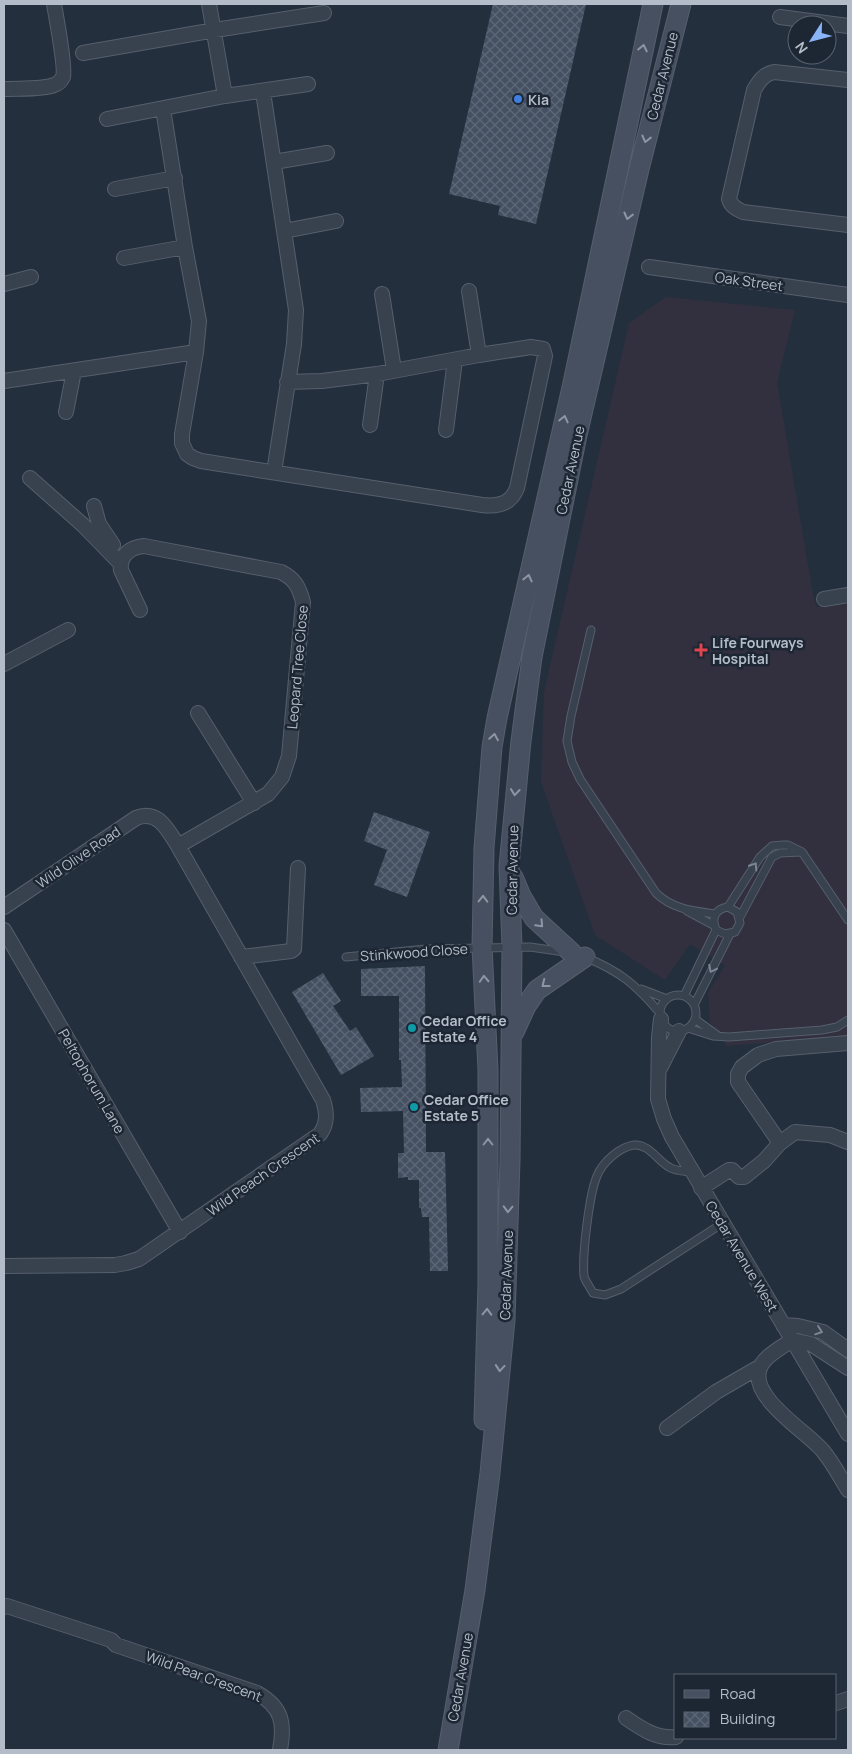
<svg xmlns="http://www.w3.org/2000/svg" width="852" height="1754" font-family="Manrope,sans-serif">
<style>
.medical{fill:#32303f}
.building{fill:url(#building-cross-hatch)}
.lines{fill:none;stroke-linecap:round;stroke-linejoin:round}
.lane-casing{stroke:#565f6c;stroke-width:9}
.street-casing{stroke:#565f6c;stroke-width:16}
.secondary-casing{stroke:#565f6c;stroke-width:21}
.lane{stroke:#38414e;stroke-width:7}
.street{stroke:#38414e;stroke-width:14}
.secondary{stroke:#465061;stroke-width:19}
.oneway{stroke:#8e96a5}
.oneway2{stroke:#7c8592}
.shop-dot{fill:#3f7fe0;stroke:#1d2633;stroke-width:2}
.health-dot{fill:#e0444e;stroke:#1d2633;stroke-width:2}
.culture-dot{fill:#0f9aa8;stroke:#1d2633;stroke-width:2}
.labels{text-anchor:middle;dominant-baseline:central;stroke-width:5;stroke-linejoin:round;paint-order:stroke}
.street-label{font-size:14px;fill:#b4bcc9;stroke:#1d2633}
.poi-label{font-size:14px;font-weight:bold;fill:#b4bcc9;stroke:#1d2633;text-anchor:start}
</style>
<defs>
<pattern id="building-cross-hatch" width="8" height="8" patternUnits="userSpaceOnUse" patternTransform="scale(1.25)"><rect width="8" height="8" fill="#455162"/><path d="M0 0l8 8M0 8l8-8" fill="none" stroke="#5d6877"/></pattern>
</defs>
<rect width="100%" height="100%" fill="#242f3e"/>
<path class="medical" d="M666 297 795 310 777 382 812 589 816 607 848 602 847 1037 725 1046V1036L710 1024 708 993 725 965 690 944 665 980 595 935 541 782 544 692 629 323Z"/>
<path class="building" d="M493 4H586L536 224 498 215 500 206 449 194Z
M374 812 430 832 407 897 374 885 387 850 364 841Z
M425 966 426 1152H445L448 1271H430L429 1217H422L421 1208H419V1180H408V1177L398 1178V1153H404L403 1111 361 1112 360 1088 402 1087 401 1060H399V996H361V969Z
M323 973 341 1001 333 1006 350 1031 356 1027 374 1056 341 1075 292 992Z"/>
<g class="lines">
<defs>
<path id="lane" d="M591 630 571 716 567 741 572 762 580 779 656 893C672 909 693 911 715 914
M728 907 760 857 772 846 783 845H788L802 852 848 920
M687 911 715 926
M740 917 772 857 780 853 801 852
M346 957 426 949 530 947 565 952
M585 957C621 972 635 984 660 1013
M641 989 667 999
M660 1013a18 18 0 1 1 36 0a18 18 0 1 1-36 0Z
M684 996 716 930C711 918 715 909 728 907L737 912 740 923 735 932 725 934 716 930
M694 1005 730 934
M695 1019 717 1035
M688 1028 713 1036 729 1037 822 1030 837 1027 848 1020
M691 1172C684 1171 675 1171 669 1167 657 1160 649 1144 634 1145 619 1147 602 1163 597 1176 589 1195 582 1256 584 1276 585 1281 590 1287 593 1293L605 1295 621 1289 723 1223"/>
<path id="street" d="M209 4 225 96
M780 17 848 26
M83 53 215 30 324 13
M848 80 774 72C764 74 759 81 754 90L729 199C731 206 736 209 743 212L848 225
M4 89C18 88 42 90 54 85 58 84 61 81 63 77 66 68 56 16 54 4
M263 92 296 310 294 344 274 472
M163 109 185 247 199 321 196 352 182 434V443L187 454 193 458 201 461 482 505C498 507 511 504 517 488L545 356 543 349 531 347 479 355 377 374 322 381 287 382
M107 119 225 96 308 84
M274 162 327 153
M115 189 175 178
M284 231 336 221
M124 258 185 247
M649 267 848 295
M4 284 31 277
M469 291 479 355
M382 294 394 370
M4 381 196 352
M66 412 74 371
M370 425 377 374
M446 430 455 360
M30 478 83 525 120 563
M94 506 99 524 113 545
M824 599 848 595
M140 610 121 570C119 555 131 547 144 546L281 572C295 579 299 587 303 602L289 756 282 777 268 794 178 846
M4 664 68 630
M198 713 254 803
M4 907 136 818C158 809 168 830 178 846L323 1100C327 1112 328 1123 320 1134L139 1259 126 1263 115 1265 4 1266
M4 930 180 1232
M241 957 291 951 294 949 298 868
M661 1019 659 1037 658 1099 664 1119 672 1137 848 1434
M660 1068 679 1031
M780 1143 738 1082V1074L742 1067 758 1055 776 1049 848 1043
M701 1188 729 1170H732L739 1177H744L764 1161 780 1143 795 1132 830 1135 848 1142
M783 1325 798 1326 823 1332 848 1350
M848 1368 811 1344 792 1340C781 1348 762 1357 759 1371 752 1399 807 1432 823 1451 833 1463 840 1477 848 1490
M667 1428 716 1392 761 1366
M4 1607 7 1606 111 1640 116 1645 257 1693C282 1707 285 1723 280 1750
M836 1703 848 1699
M626 1718C642 1729 656 1739 676 1737"/>
<path id="secondary" d="M513 877 521 896 534 918 572 953
M514 1032 526 1006 537 990 585 957
M484 1420 488 1283V1070L482 947 484 848 492 747 497 718 573 383 653 4
M448 1750 475 1590 490 1473 505 1320 510 1160 512 947 509 866 521 741 532 657 577 435 639 169 681 4"/>
</defs>
<use href="#lane" class="lane-casing"/>
<use href="#street" class="street-casing"/>
<use href="#secondary" class="secondary-casing"/>
<use href="#lane" class="lane"/>
<use href="#street" class="street"/>
<use href="#secondary" class="secondary"/>
</g>
<defs><path id="oneway-chevron" d="M-2-3.5L2.5 0L-2 3.5" fill="none" stroke-width="1.6" stroke-linecap="round" stroke-linejoin="round" transform="scale(1.25)"/></defs>
<g class="oneway">
<use href="#oneway-chevron" transform="translate(643 48) rotate(-78)"/>
<use href="#oneway-chevron" transform="translate(646 139) rotate(104)"/>
<use href="#oneway-chevron" transform="translate(628 216) rotate(104)"/>
<use href="#oneway-chevron" transform="translate(564 419) rotate(-77)"/>
<use href="#oneway-chevron" transform="translate(528 578) rotate(-77)"/>
<use href="#oneway-chevron" transform="translate(494 737) rotate(-81)"/>
<use href="#oneway-chevron" transform="translate(515 792) rotate(96)"/>
<use href="#oneway-chevron" transform="translate(483 899) rotate(-89)"/>
<use href="#oneway-chevron" transform="translate(540 924) rotate(46)"/>
<use href="#oneway-chevron" transform="translate(484 979) rotate(-93)"/>
<use href="#oneway-chevron" transform="translate(545 984) rotate(142)"/>
<use href="#oneway-chevron" transform="translate(488 1142) rotate(-90)"/>
<use href="#oneway-chevron" transform="translate(508 1209) rotate(92)"/>
<use href="#oneway-chevron" transform="translate(487 1312) rotate(-88)"/>
<use href="#oneway-chevron" transform="translate(500 1368) rotate(95)"/>
</g>
<g class="oneway2">
<use href="#oneway-chevron" transform="translate(754 866) rotate(-57)"/>
<use href="#oneway-chevron" transform="translate(712 969) rotate(117)"/>
<use href="#oneway-chevron" transform="translate(819 1331) rotate(19)"/>
</g>
<circle class="shop-dot" cx="518" cy="99" r="5"/>
<path class="health-dot" d="M698.5 642.5h5v5h5v5h-5v5h-5v-5h-5v-5h5z"/>
<g class="culture-dot">
<circle cx="412" cy="1028" r="5"/>
<circle cx="414" cy="1107" r="5"/>
</g>
<g class="labels">
<g class="street-label">
<text transform="translate(662 76) rotate(-76)">Cedar Avenue</text>
<text transform="translate(749 281) rotate(8)">Oak Street</text>
<text transform="translate(570 470) rotate(-78)">Cedar Avenue</text>
<text transform="translate(297 667) rotate(-85)">Leopard Tree Close</text>
<text transform="translate(78 857) rotate(-34)">Wild Olive Road</text>
<text transform="translate(512 870) rotate(-89)">Cedar Avenue</text>
<text transform="translate(414 952) rotate(-4)">Stinkwood Close</text>
<text transform="translate(92 1081) rotate(60)">Peltophorum Lane</text>
<text transform="translate(263 1174) rotate(-35)">Wild Peach Crescent</text>
<text transform="translate(742 1256) rotate(59)">Cedar Avenue West</text>
<text transform="translate(506 1275) rotate(-88)">Cedar Avenue</text>
<text transform="translate(204 1676) rotate(20)">Wild Pear Crescent</text>
<text transform="translate(460 1677) rotate(-80)">Cedar Avenue</text>
</g>
<g class="poi-label">
<text x="528" y="99">Kia</text>
<text x="712" y="642">Life Fourways<tspan x="712" dy="16">Hospital</tspan></text>
<text x="422" y="1020">Cedar Office<tspan x="422" dy="16">Estate 4</tspan></text>
<text x="424" y="1099">Cedar Office<tspan x="424" dy="16">Estate 5</tspan></text>
</g>
</g>
<rect width="852" height="1754" fill="none" stroke="#b4bcc9" stroke-width="10"/>
<rect x="674" y="1674" width="162" height="65" fill="#1d2633" stroke="#59626f"/>
<rect x="684" y="1690" width="25" height="8" fill="#465061" stroke="#59626f"/>
<text x="720" y="1699" font-size="15" fill="#b4bcc9">Road</text>
<rect x="684" y="1712" width="25" height="15" fill="url(#building-cross-hatch)" stroke="#59626f"/>
<text x="720" y="1724" font-size="15" fill="#b4bcc9">Building</text>
<g transform="translate(812 40) rotate(234)"><circle r="24" fill="#1d2633" stroke="#59626f"/>
<path d="M0-4L9 19L0 12L-9 19Z" fill="#8ab4f8"/>
<text y="-8" font-size="14" font-weight="bold" text-anchor="middle" fill="#b4bcc9">N</text>
</g>
</svg>
